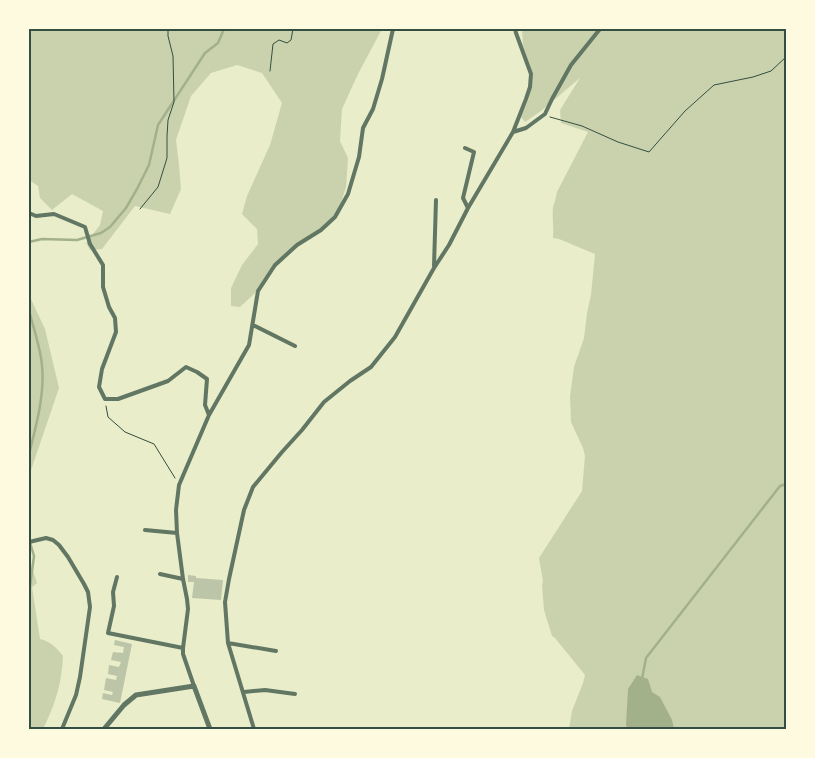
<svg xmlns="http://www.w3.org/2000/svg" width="815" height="758" font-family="Mulish,sans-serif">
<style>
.green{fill:#cad2ad}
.water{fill:#a3b18a}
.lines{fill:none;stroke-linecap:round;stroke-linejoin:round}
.stream{stroke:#a3b18a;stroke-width:2.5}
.building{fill:#bcc5a7}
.path{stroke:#344e41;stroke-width:1}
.minor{stroke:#617663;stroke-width:4}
.tertiary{stroke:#617663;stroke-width:5}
.neatline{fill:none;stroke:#344e41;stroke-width:2}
</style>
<rect width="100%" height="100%" fill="#e9edc9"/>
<path class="green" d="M29 29H382L358 74 342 109 340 141 348 158 346 187 339 209 326 225 297 247 273 270 254 294 240 307 231 306V288L242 265 258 244 257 229 242 214 247 196 270 145 282 103 262 73 237 65 211 73 191 96 176 140 179 165 181 189 170 214 135 206 102 249 90 250 86 243 100 225 103 211 72 194 52 210 40 198 38 186 29 180Z
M522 29H786V729H569L572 711 583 683 585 675 555 638 552 636 544 610 542 585 543 581 539 558 582 491 585 456 583 448 571 422 570 396 574 367 584 338 587 313 591 295 595 254 559 239 553 238C554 228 552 218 553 208 554 203 556 198 557 192L588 132 561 123 560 110 580 78 541 111 525 122 521 117 529 98 533 75 523 45Z
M29 295 45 329 59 388 29 476Z
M29 559 37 583 32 587 40 639C50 641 57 648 63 656 62 683 55 705 43 729H29Z"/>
<path class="water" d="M637 675 648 679 652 692 660 697 672 720 674 729H627L626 724 628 689Z"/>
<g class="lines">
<path class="stream" d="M29 242 42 239 77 240 101 233 110 227 126 208 137 189 149 165 158 125 205 53 218 43 224 29
M29 310C33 327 41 349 42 366 45 393 36 427 29 454
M29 539 34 556 29 594
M642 679 646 658 780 486 786 484"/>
</g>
<path class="building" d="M188 575 196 576V578L223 580 221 600 192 598 194 582H188Z
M115 640 132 644 120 703 102 699 103 693 112 695 113 692 104 690 106 678 116 680 117 676 108 674 109 665 119 667 121 662 111 660 113 652 123 653 124 647 114 645Z"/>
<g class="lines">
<path class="path" d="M29 34 31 29
M270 71 273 44 279 40 287 43 291 40 293 29
M550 117 582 126 618 142 649 152 685 111 714 85 753 77 771 71 786 57
M140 209 158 187 167 158V136L168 120 174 102 173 56 168 36V29
M106 406 108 417 125 432 154 444 175 478"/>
<path class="minor" d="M513 132 526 99 530 87 531 74 516 33 515 29
M465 148 474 152 463 198 468 208
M29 213 36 216 54 214 85 227 90 244 103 265V287L109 307 115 318 116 332 102 369 99 387 105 399H118L168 381 186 367 197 372 207 379 205 405 209 415
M434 266 436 200
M253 325 295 346
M145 530 177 533
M29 542 46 538 53 540 59 545 68 557 84 584 88 592 90 607 80 677 76 695 62 729
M160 574 183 579
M117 577 113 592 114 606 108 633 183 648
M228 643 276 651
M194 686 183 654V648L188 609 187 599 183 579 177 533 176 510 179 485 209 415 249 345 258 291 275 265 297 245 321 230 335 217 348 194 359 157 363 128 373 109 382 79 393 29
M244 692 265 690 295 694
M254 729 228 643 225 602 229 579 244 510 253 487 282 452 302 430 324 402 350 381 371 367 395 337 434 268 449 245 468 208 513 132 526 128 545 114 552 99 571 65 600 29"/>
<path class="tertiary" d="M104 729 124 705 136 695 194 686 210 729"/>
</g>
<rect width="815" height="758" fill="none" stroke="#fefae0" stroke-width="60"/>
<rect x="30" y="30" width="755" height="698" class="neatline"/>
</svg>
